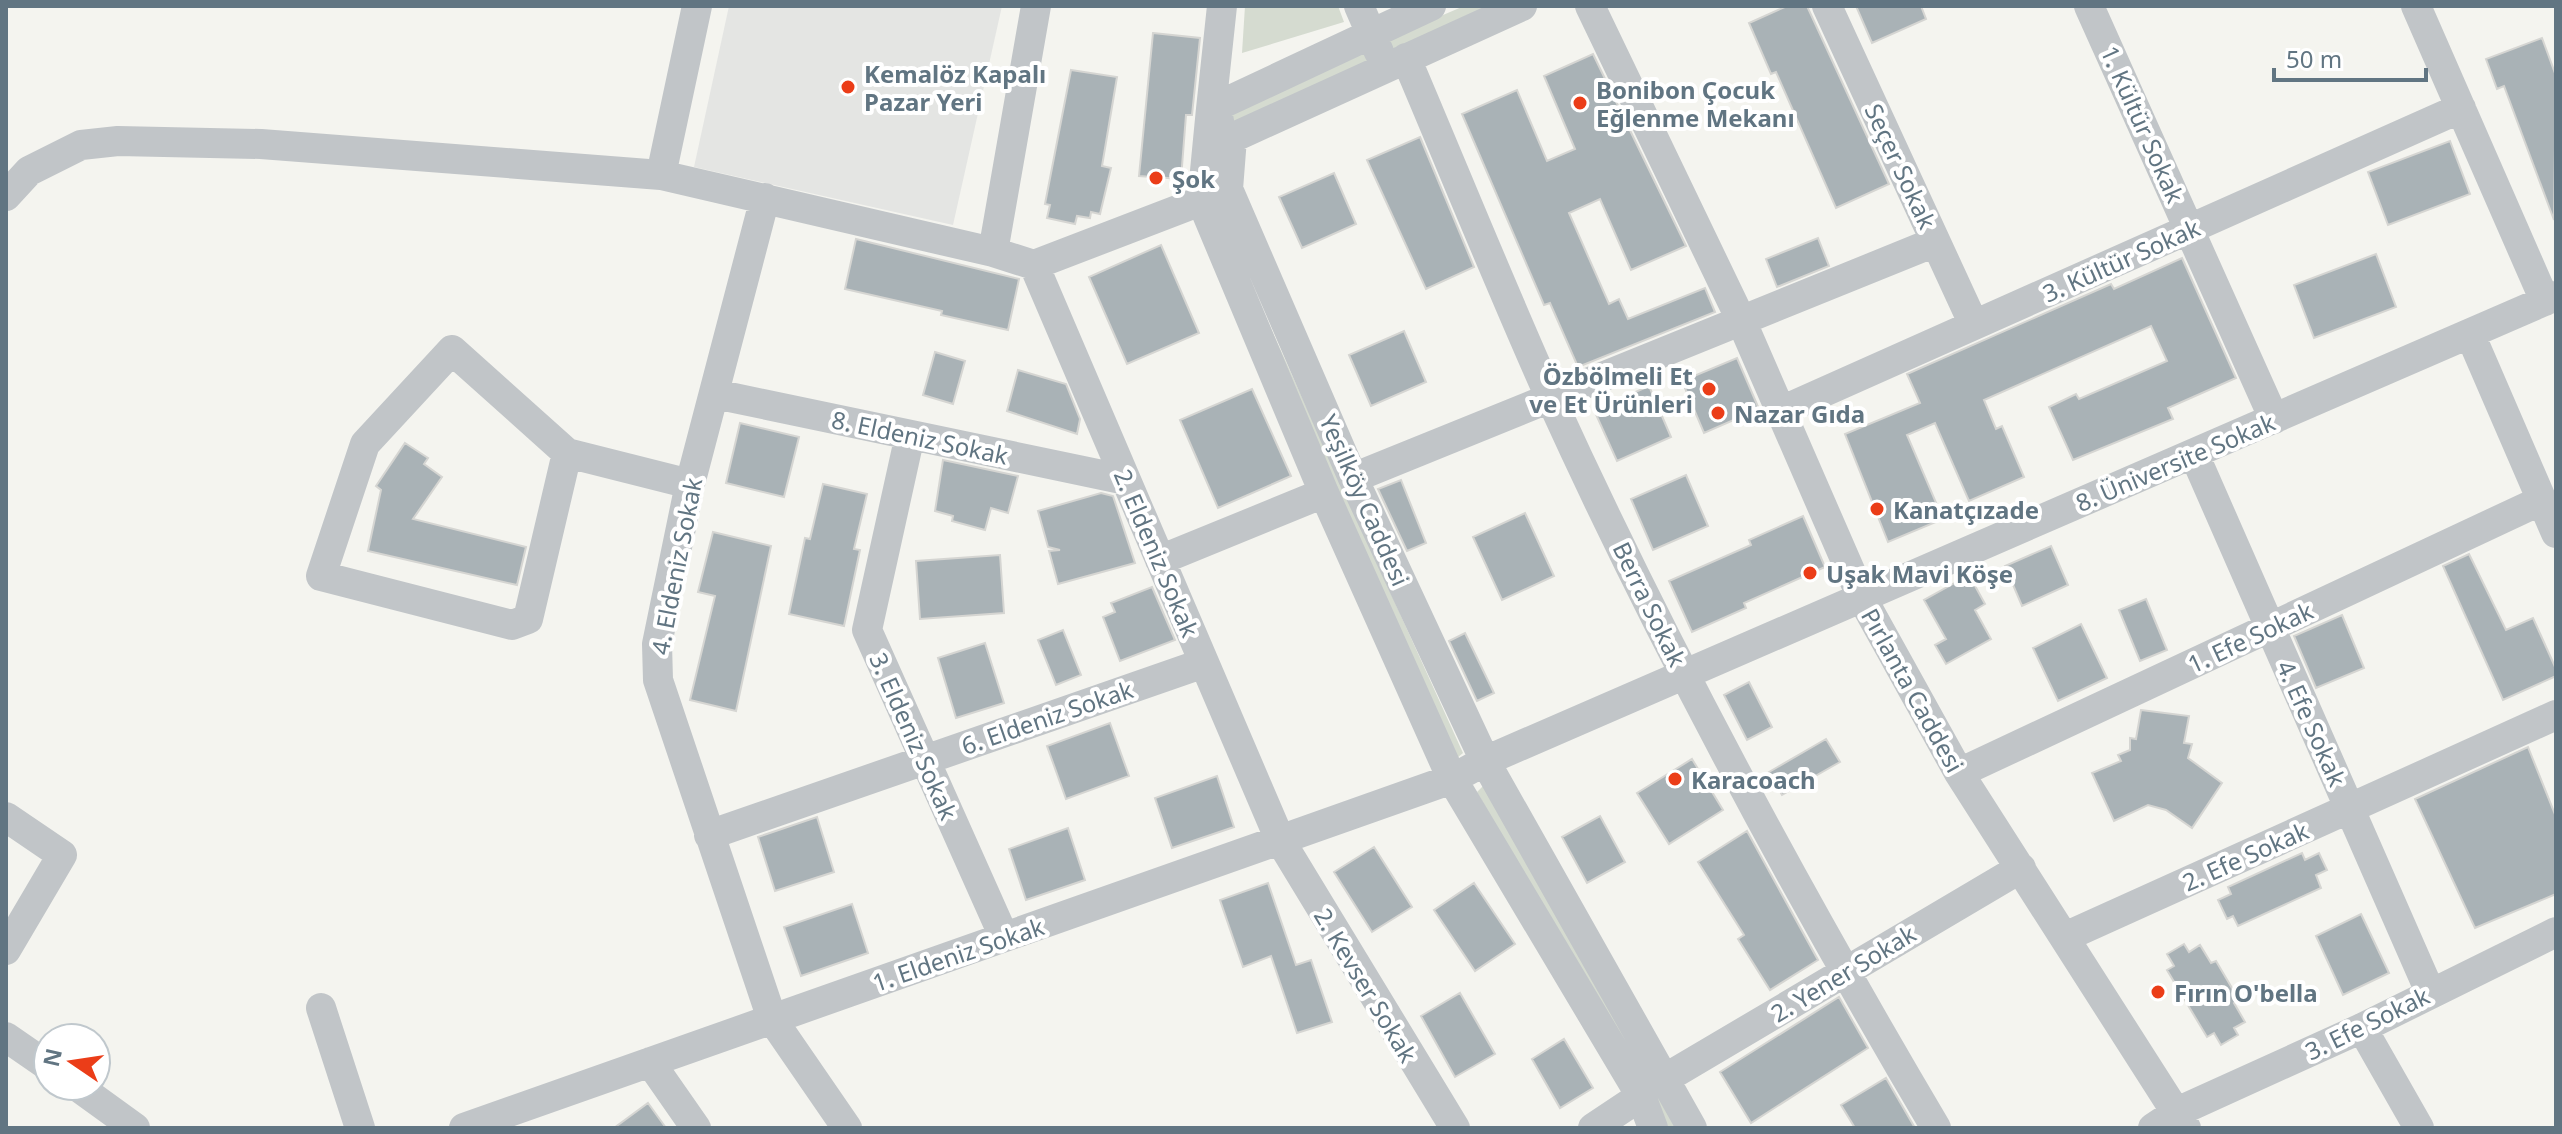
<svg xmlns="http://www.w3.org/2000/svg" width="2562" height="1134" font-family="'Noto Sans',sans-serif">
<style>
.built{fill:#e4e5e3}
.green{fill:#d5dbd0}
.building{fill:#a9b2b6;stroke:#d5d5d2;stroke-width:2}
.lines{fill:none;stroke-linecap:round;stroke-linejoin:round}
.minor{stroke:#c1c5c8;stroke-width:30}
.poi-dot{fill:#eb3d18;stroke:#fff;stroke-width:3}
.labels{text-anchor:middle;dominant-baseline:central;stroke-width:8;stroke-linejoin:round;paint-order:stroke}
.poi-label{font-size:24px;font-weight:bold;fill:#617582;stroke:#fff;text-anchor:start}
.street-label{font-size:24px;fill:#617582;stroke:#fff}
</style>
<rect width="100%" height="100%" fill="#f4f4ef"/>
<path class="built" d="M729 6H1002L953 225 694 167Z"/>
<path class="green" d="M1245 6H1338L1344 22 1242 53Z
M1464 6H1495L1390 50 1385 40Z
M1368 51 1374 60 1229 125 1227 115Z
M1230 238 1463 753 1457 758 1224 241Z
M1483 786 1676 1128H1667L1477 792Z"/>
<path class="building" d="M1787 6H1807L1889 184 1836 208 1776 72 1771 74 1749 23Z
M1856 6H1921L1926 19 1872 43Z
M1153 33 1200 38 1192 115H1186L1181 179 1139 176Z
M2542 38 2556 76 2554 220 2504 86 2497 89 2486 59Z
M1593 54 1686 246 1631 270 1600 199 1569 213 1609 304 1619 299 1628 319 1705 288 1715 312 1578 367 1550 303 1544 305 1462 114 1517 90 1547 161 1575 149 1544 76Z
M1071 70 1117 77 1102 166 1111 168 1100 214 1091 212 1090 218 1077 216 1075 224 1047 218 1050 205 1045 204Z
M1420 137 1474 267 1426 289 1367 160Z
M2450 141 2470 194 2388 225 2368 172Z
M1334 173 1356 224 1302 248 1279 197Z
M1818 238 1829 266 1777 287 1766 259Z
M856 239 1019 279 1008 330 941 315 942 311 845 289Z
M1161 245 1199 333 1127 364 1089 277Z
M2376 254 2396 307 2314 338 2294 285Z
M2182 258 2236 378 2168 408 2173 419 2073 460 2049 407 2076 394 2079 399 2167 361 2151 326 1984 400 1996 429 2002 426 2024 477 1969 501 1935 423 1907 435 1943 519 1888 542 1845 434 1920 403 1907 374 2111 284 2114 289Z
M1404 331 1426 382 1371 406 1349 355Z
M935 352 965 361 953 404 923 395Z
M1737 358 1759 409 1704 433 1682 381Z
M1018 370 1066 384 1080 419 1077 434 1007 411Z
M1649 386 1671 437 1617 461 1594 410Z
M1252 389 1291 476 1218 508 1180 420Z
M740 423 799 437 784 497 726 483Z
M405 443 428 458 424 464 442 477 413 519 526 547 517 585 368 551 381 490 376 486Z
M943 460 1018 476 1008 513 991 508 985 530 952 521 953 516 935 511Z
M1686 475 1708 526 1653 550 1631 499Z
M1401 480 1426 543 1407 551 1378 489Z
M823 484 867 494 854 549 860 550 844 626 789 614 805 538 810 539Z
M1101 493 1113 496 1135 563 1058 584 1049 551 1060 550 1048 547 1038 511Z
M1525 513 1554 576 1502 600 1473 537Z
M1803 516 1825 567 1744 603 1746 608 1692 632 1669 581 1751 545 1749 540Z
M713 532 771 546 736 711 690 700 715 596 698 592Z
M2051 546 2068 585 2022 606 2005 566Z
M2469 554 2506 630 2533 618 2556 669V676L2503 700 2443 566Z
M1000 555 1004 613 920 619 916 561Z
M1969 575 1985 604 1975 610 1991 639 1946 664 1935 645 1946 639 1924 600Z
M1152 587 1175 640 1120 661 1103 617 1115 612 1111 603Z
M2146 599 2167 650 2140 661 2119 610Z
M2342 615 2364 668 2316 688 2294 636Z
M2081 624 2107 678 2058 701 2033 648Z
M1063 630 1081 675 1056 685 1038 640Z
M1465 633 1494 693 1477 701 1449 641Z
M985 643 1004 703 956 718 938 658Z
M1749 682 1772 727 1747 740 1724 695Z
M2141 710 2189 716 2184 743 2192 744 2188 758 2222 783 2192 828 2166 810 2148 805 2114 821 2092 773 2121 761 2118 755 2130 750V738L2136 739Z
M1110 723 1129 776 1066 799 1047 746Z
M1826 739 1840 762 1782 795 1769 772Z
M2528 747 2556 817V894L2475 928 2415 799Z
M1692 759 1723 810 1669 844 1637 793Z
M1217 776 1234 827 1172 848 1155 798Z
M1600 816 1625 862 1587 883 1562 837Z
M817 817 834 872 775 891 758 837Z
M1068 828 1085 880 1026 900 1009 849Z
M1747 831 1818 960 1770 990 1738 939 1744 935 1698 862Z
M1374 847 1412 907 1372 932 1334 872Z
M2302 853 2305 860 2319 853 2327 870 2316 875 2321 888 2238 926 2233 916 2227 919 2218 900 2231 894 2228 887Z
M1268 883 1296 965 1311 960 1332 1022 1297 1033 1271 956 1243 967 1220 900Z
M1474 883 1515 944 1475 971 1434 910Z
M852 904 868 953 801 976 784 927Z
M2361 914 2389 973 2343 995 2316 936Z
M2184 944 2189 952 2200 945 2211 963 2216 961 2239 1000 2234 1003 2245 1022 2234 1028 2238 1035 2221 1045 2214 1033 2207 1037 2167 970 2174 966 2167 954Z
M1460 993 1495 1054 1455 1077 1421 1016Z
M1839 997 1868 1048 1751 1123 1720 1072Z
M1564 1039 1593 1088 1560 1108 1532 1059Z
M1886 1078 1915 1128H1855L1841 1105Z
M648 1103 666 1128H614Z"/>
<g class="lines">
<path class="minor" d="M1359 6 1379 52
M1431 6 1211 109 1202 202 1324 493 1452 779 1641 1096 1653 1128
M1522 6 1232 138 1228 189 1353 478 1485 761 1692 1128
M1590 6 1741 320 1862 598 1959 773 2186 1128
M1827 6 1974 325
M2089 6 2274 419
M2416 6 2545 301
M1406 58C1454 171 1500 285 1550 397 1664 648 1796 891 1936 1128
M1219 120 1211 109 1222 6
M661 175 697 6
M6 196 29 171 81 145 118 141 261 144 661 175 993 252 1034 265
M765 198 690 484 657 644 658 680 772 1019 847 1128
M993 252 1036 6
M1034 265 1280 840 1455 1128
M1034 265 1219 194
M2470 334 2556 533
M715 394 1126 480
M1781 411 2461 108
M910 435 867 630 1004 937
M567 453 528 619 512 625 321 576 365 444 452 350 567 453 690 484
M2194 454 2430 992
M1353 478 1935 242
M1160 560 1324 493
M1959 773 2542 500
M6 817 62 855 6 950
M709 835 1204 663
M2065 937 2556 715
M321 1008 360 1128
M2362 1028 2419 1128
M6 1037 48 1066
M650 1062 696 1128
M1666 1078 2021 868
M77 1086 135 1128
M464 1128 1452 779 1485 761 2556 296
M1593 1128 1641 1096
M2153 1128 2177 1112 2362 1028 2556 932"/>
</g>
<g class="poi-dot">
<circle cx="848" cy="87" r="8"/>
<circle cx="1580" cy="103" r="8"/>
<circle cx="1156" cy="178" r="8"/>
<circle cx="1709" cy="389" r="8"/>
<circle cx="1718" cy="413" r="8"/>
<circle cx="1877" cy="509" r="8"/>
<circle cx="1810" cy="573" r="8"/>
<circle cx="1675" cy="779" r="8"/>
<circle cx="2158" cy="992" r="8"/>
</g>
<g class="labels">
<g class="poi-label">
<text x="864" y="73">Kemalöz Kapalı<tspan x="864" dy="28">Pazar Yeri</tspan></text>
<text x="1596" y="89">Bonibon Çocuk<tspan x="1596" dy="28">Eğlenme Mekanı</tspan></text>
<text x="1172" y="178">Şok</text>
<text x="1693" y="375" text-anchor="end">Özbölmeli Et<tspan x="1693" dy="28">ve Et Ürünleri</tspan></text>
<text x="1734" y="413">Nazar Gıda</text>
<text x="1893" y="509">Kanatçızade</text>
<text x="1826" y="573">Uşak Mavi Köşe</text>
<text x="1691" y="779">Karacoach</text>
<text x="2174" y="992">Fırın O'bella</text>
</g>
<g class="street-label">
<text transform="translate(2143 124) rotate(66)">1. Kültür Sokak</text>
<text transform="translate(1901 166) rotate(65)">Seçer Sokak</text>
<text transform="translate(2121 260) rotate(-24)">3. Kültür Sokak</text>
<text transform="translate(920 437) rotate(12)">8. Eldeniz Sokak</text>
<text transform="translate(2175 462) rotate(-23)">8. Üniversite Sokak</text>
<text transform="translate(1365 500) rotate(66)">Yeşilköy Caddesi</text>
<text transform="translate(1157 553) rotate(67)">2. Eldeniz Sokak</text>
<text transform="translate(676 566) rotate(-79)">4. Eldeniz Sokak</text>
<text transform="translate(1650 604) rotate(64)">Berra Sokak</text>
<text transform="translate(2250 637) rotate(-25)">1. Efe Sokak</text>
<text transform="translate(1913 690) rotate(61)">Pırlanta Caddesi</text>
<text transform="translate(1047 717) rotate(-19)">6. Eldeniz Sokak</text>
<text transform="translate(2312 723) rotate(66)">4. Efe Sokak</text>
<text transform="translate(914 736) rotate(66)">3. Eldeniz Sokak</text>
<text transform="translate(2245 856) rotate(-24)">2. Efe Sokak</text>
<text transform="translate(958 954) rotate(-19)">1. Eldeniz Sokak</text>
<text transform="translate(1843 973) rotate(-31)">2. Yener Sokak</text>
<text transform="translate(1366 985) rotate(59)">2. Kevser Sokak</text>
<text transform="translate(2367 1023) rotate(-26)">3. Efe Sokak</text>
</g>
</g>
<rect width="2562" height="1134" fill="none" stroke="#617582" stroke-width="16"/>
<g transform="translate(72 1062) rotate(283)"><circle r="38" fill="#ffffff" stroke="#c0c8cd" stroke-width="2"/>
<path d="M0-6L14 30L0 20L-14 30Z" fill="#eb3d18"/>
<text y="-12" font-size="22" font-weight="bold" text-anchor="middle" fill="#617582">N</text>
</g>
<path d="M2274 68v12h152v-12" fill="none" stroke="#617582" stroke-width="4"/>
<text x="2286" y="68" font-size="24" fill="#617582" stroke="#ffffff" stroke-width="6" paint-order="stroke">50 m</text>
</svg>
